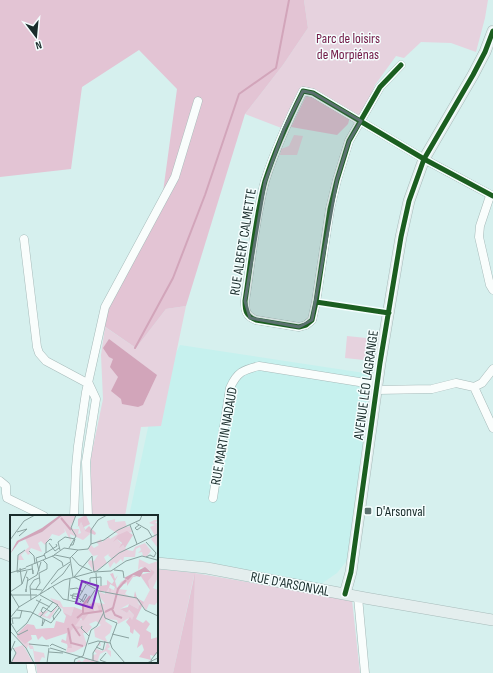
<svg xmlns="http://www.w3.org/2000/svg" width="493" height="673" font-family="'Sofia Sans Condensed',sans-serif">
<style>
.built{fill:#c6f1ee}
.green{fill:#e6d2de}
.forest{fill:#e3c4d4}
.water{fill:#d2a5ba}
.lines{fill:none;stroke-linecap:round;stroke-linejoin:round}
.stream{stroke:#d2a5ba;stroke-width:2}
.street-casing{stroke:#a7bbba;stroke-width:9}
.secondary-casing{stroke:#a7bbba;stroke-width:12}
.street{stroke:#f9fdfc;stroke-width:8}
.secondary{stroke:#e4eeee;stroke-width:11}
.cycleway-casing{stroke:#f5fefe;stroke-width:8}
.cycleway{stroke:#1b5e20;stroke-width:5}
.marked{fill:#5b716f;fill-opacity:0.2;stroke:#5b716f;stroke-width:3;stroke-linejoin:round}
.poi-dot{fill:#5b716f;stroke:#f5fefe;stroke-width:1.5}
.labels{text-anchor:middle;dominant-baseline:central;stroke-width:3;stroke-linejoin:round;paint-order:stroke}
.park-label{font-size:14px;fill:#701744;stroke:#f5fefe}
.street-label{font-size:14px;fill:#192c2b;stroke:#f5fefe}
.poi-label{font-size:14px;fill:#192c2b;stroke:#f5fefe;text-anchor:start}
.inset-river{fill:none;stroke:#d2a5ba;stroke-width:2}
.inset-road{fill:none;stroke:#8aa2a0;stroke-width:1}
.view{fill:#7b2cbf;fill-opacity:0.15;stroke:#7b2cbf;stroke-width:2}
.inset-edge{fill:none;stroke:#192c2b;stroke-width:2}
</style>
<rect width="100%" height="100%" fill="#d6f0ee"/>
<path class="built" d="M180 345 371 374 349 558 337 573 321 584 157 560V516H129L155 395Z"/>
<path class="green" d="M304 0H488L485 18 476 52 451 43 421 42 404 58 396 56 375 85 361 121 303 91 284 129 245 114 283 65 308 28Z
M294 135 303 136 297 155H280L281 149 289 146Z
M186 306 161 426 141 427 125 516H91L90 496 91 457 103 399 101 355 105 327 136 348 166 309Z
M347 336 376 339 373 361 345 358Z
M157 569 195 573 352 600 360 673H191L194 576 173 673H37L36 662H157Z"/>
<path class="forest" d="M0 0H304L308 28 283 65 245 114 186 306 166 309 136 348 101 324 163 192 177 89 139 50 82 87 71 169 0 177Z
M306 96H313L350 117 348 124 337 135 291 127Z
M195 573 191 673H173Z"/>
<path class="water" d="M109 339 157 375 143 405 138 407 122 404 121 399 111 391 118 377 110 367 113 359 109 357 103 348Z"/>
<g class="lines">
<path class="stream" d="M135 348 173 278 205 195 239 94 276 68 289 0"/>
<defs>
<path id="street" d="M401 65 380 87 349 141 337 180 330 209 316 302 312 320 306 325 299 327 256 320C246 316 245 311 245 301 251 263 255 218 265 181 275 150 288 121 303 91L313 93 424 159 493 196
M490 196 480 226 479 237 490 285 493 290
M24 239 37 347 39 353 46 361 89 384
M474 387 482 383 493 369
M377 390 432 389 456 383 474 387 493 428
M0 481 6 486V493L7 498 44 516
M213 498 230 388C237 372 243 370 259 366L378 385
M74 516 76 467 78 446 86 392 105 307 175 177 198 101
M88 516 86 462 96 399 89 384
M358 597 365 673
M30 662 32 673"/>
<path id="secondary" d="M0 552 11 556
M157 563 207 568 365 598 493 620
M345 594 351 572 380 363 401 237 409 201 424 159 473 75 485 52 493 31"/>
</defs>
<use href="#street" class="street-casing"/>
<use href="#secondary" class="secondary-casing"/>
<use href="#street" class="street"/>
<use href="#secondary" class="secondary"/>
<defs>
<path id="cycleway" d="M401 65 380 87 349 141 337 180 330 209 316 302 312 320 306 325 299 327 256 320C246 316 245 311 245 301 251 263 255 218 265 181 275 150 288 121 303 91L313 93 424 159 493 196
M316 302 389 313
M345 594 351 572 380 363 401 237 409 201 424 159 473 75 485 52 493 31"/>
</defs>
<use href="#cycleway" class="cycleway-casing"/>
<use href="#cycleway" class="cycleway"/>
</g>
<path class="marked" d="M303 91 313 93 361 121 349 141 337 180 312 320 299 327 250 318 245 301 265 182 284 129Z"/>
<rect class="poi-dot" x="364" y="507" width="8" height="8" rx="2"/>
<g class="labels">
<g class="park-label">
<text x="348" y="38">Parc de loisirs<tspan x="348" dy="16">de Morpiénas</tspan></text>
</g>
<g class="street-label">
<text transform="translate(243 242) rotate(-81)">RUE ALBERT CALMETTE</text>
<text transform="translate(366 385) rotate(-82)">AVENUE LÉO LAGRANGE</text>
<text transform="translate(224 436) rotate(-80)">RUE MARTIN NADAUD</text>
<text transform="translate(290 584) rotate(11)">RUE D'ARSONVAL</text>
</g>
<g class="poi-label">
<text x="376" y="511">D'Arsonval</text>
</g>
</g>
<g transform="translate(10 515)">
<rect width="148" height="148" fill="#d6f0ee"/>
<path d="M53 0H66L62 10 60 8 63 14H69L68 19 71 18 68 9 71 7 75 16 78 15 80 19 73 25 60 19 61 27 54 13 55 17 49 21 42 19 35 30 31 26 28 28 32 37 21 33 19 36 21 38 18 40 15 36 11 40 14 45H7L8 41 19 32 15 24 32 17ZM105 4V7L115 6 117 12 120 11 122 17 109 20 107 24 117 35 123 36 125 32 135 28 141 36 136 42 133 41 132 37 128 38 131 35 130 32 126 34 125 42H114L113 47 111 44 106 49 104 47 100 53 98 48 102 44 98 40 100 38 94 42 97 48 84 57 78 48 79 45 84 46 88 40 83 41 78 34 81 30 84 33 89 30 86 27 91 24 92 27 99 22 100 24 108 19 99 13 97 6ZM144 5H148L145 8H148L147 32 141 24 145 21 140 12 145 10 139 8ZM129 44 139 49 148 46V62L143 73 148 75V86L145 90 139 89 136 96 132 90 140 75 137 66 145 57 131 52 128 55ZM99 73 104 75 106 73 107 79 108 74 117 75 115 79 126 84 130 91 128 94 119 89 110 94 117 98 118 95 124 100 122 106 119 103 108 109 107 105 97 104 95 106 102 111 100 118 95 122 100 132 97 134 101 136V142L96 136 90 139 87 148H65L69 145 72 147 76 143 81 146 83 140 87 139 84 136 90 127 91 131 88 130 86 134 92 136 95 134 97 127 85 122 84 114 91 110 86 106 79 109 82 112 77 118H73L77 130 64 137 56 138 57 132 62 133 61 116 68 105 74 104 78 98 74 99 72 96H85L82 87 95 89 89 81 90 77 95 79ZM40 83 50 86 53 92H64L61 101 53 97V94L48 91 40 104 28 100 30 97 39 96 34 100 37 102 47 91ZM6 122 23 130 20 131H23L24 136 34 138 35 143 32 142 29 148H25L23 134H20L18 130 17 134ZM13 130 23 148H1L6 138 4 133Z" fill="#e6d2de"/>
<path d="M76 0 80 9 74 12 75 15 79 11 86 18 85 20 75 16 71 7 69 11 65 12 68 11V4ZM117 16 123 20 115 33 113 30 109 33 112 28 107 24 103 27 108 20ZM140 54 145 57 138 66 140 75 130 60 141 57ZM103 58 105 64 108 60 105 66 107 73 111 67 122 60 127 62H123L117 71V67L115 69 112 68 107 80 106 73 104 75 105 72 100 69 99 73 101 74 100 79 99 73 95 79V76L90 77 89 71 97 70V60V65L102 69 104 66 100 59ZM125 76 127 83 134 87 126 104 133 108 136 105 140 109 136 115 141 118V124L148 122V137L144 141 140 140 141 145 129 142 134 135 132 129 127 133 130 120 124 114 123 119 120 117V112L116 107 120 102 122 105 124 100 119 95 117 98 110 94 118 92 119 89 128 94 130 89 124 82ZM81 80 78 90 85 87 84 95 86 97 89 96 87 89 89 91 92 88 94 97 79 98 73 106 71 103 65 111 71 112 66 116 64 112 61 116 62 133H58L57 129 51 127 52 124 56 126 57 118 36 125 32 121 28 125 26 120H21L22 124 15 129 7 122V119L17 109 24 110 26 114 39 113H44L46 106 54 108 56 101 53 97 61 101 64 92 72 95V89Z" fill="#e3c4d4"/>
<path d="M50 0H53L32 17 9 27 0 39 7 26 32 13ZM135 52 141 57H133L130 62 123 60 118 65 114 63Z" fill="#d2a5ba"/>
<path class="inset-river" d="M51 3 61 15M102 94 105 100 112 103M95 97 103 93 108 74 116 65M73 99V90L80 81M67 103 72 99 92 96M62 109 70 121M58 113 61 128 73 131"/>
<path class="inset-road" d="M126 8 138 15 142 22M120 10 127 29M129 10 125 13 127 15 131 12M7 17 17 14 9 21M0 25 14 6 25 0M136 27 146 38 144 42 140 40 136 42M39 28 45 36 49 33M81 29 94 25 108 15 130 5 132 0M59 33 66 21 61 13 66 0M15 35 8 40 7 57 22 54M50 35 48 27 55 22 65 24 63 30H60M19 36 24 41 25 49M36 38V28L40 24 42 25M44 40 54 33 68 35M42 41 52 47 53 51M82 41 64 62 89 76M82 41 84 57M62 42 69 50 82 56M36 44 34 39 47 31 46 29M22 50 23 59V55M16 52 45 40 60 43M10 53 12 69 17 56M104 55 113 56 114 63M29 56 26 43 35 40M84 57 101 56 116 46 132 41 147 45M0 58 16 53M86 58 87 74M53 59 60 49M16 62 18 63 16 75V77V74M63 62 60 43 68 35 78 34 81 29V15L88 5 97 0M17 66 27 60 31 47M80 67V63L91 62V71M41 69 53 59M43 72 53 84M20 74 32 75M26 74 30 68 29 58 37 54V49L33 45M38 74 54 65 87 56 109 38 148 19M60 74 67 73 73 77M88 76 95 103 107 108 100 127 102 133 115 148M89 76 127 83 135 95 148 101M0 77 9 92M0 77 12 69M30 79 48 55 60 47M0 80H27M30 80 48 90M60 80 68 82 70 84 72 85 73 87 77 80 75 79 72 85 70 87M53 84 66 87 76 70M66 84 62 83 63 79H69L68 82M21 85 20 71 24 65 29 63M26 85 40 92M58 85 60 64M77 88 85 75M7 95 21 97 41 108 51 95 48 91M33 98 31 96 33 92 41 97 48 90M30 102 43 87M0 103 9 92 40 73M33 104 32 111 35 105M44 105 43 101 49 93M0 107 8 120 18 115M3 109 2 103H10L12 95M72 111 71 113 79 121M0 116 16 133 24 148M6 118 17 108 31 84M102 119 119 123M19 129 39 131M78 129 88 126 100 128M40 131 42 129 56 135M86 132 93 135 95 126M40 133 92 148M39 137 53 138M0 138 5 126M96 138 90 145 98 148M83 145V138L90 127M1 148 6 138 3 133M37 148 39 133M64 148 65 144 73 141 81 115 87 111 94 97M137 148 148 143M142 148 141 145 148 136"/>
<path class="view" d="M72 66 88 71 82 93 66 88Z"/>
<rect width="148" height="148" class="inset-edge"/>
</g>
<g transform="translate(36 36) rotate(164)" stroke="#f5fefe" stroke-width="3" paint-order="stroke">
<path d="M0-3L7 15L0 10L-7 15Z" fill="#192c2b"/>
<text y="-6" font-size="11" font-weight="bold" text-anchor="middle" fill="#192c2b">N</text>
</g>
</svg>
